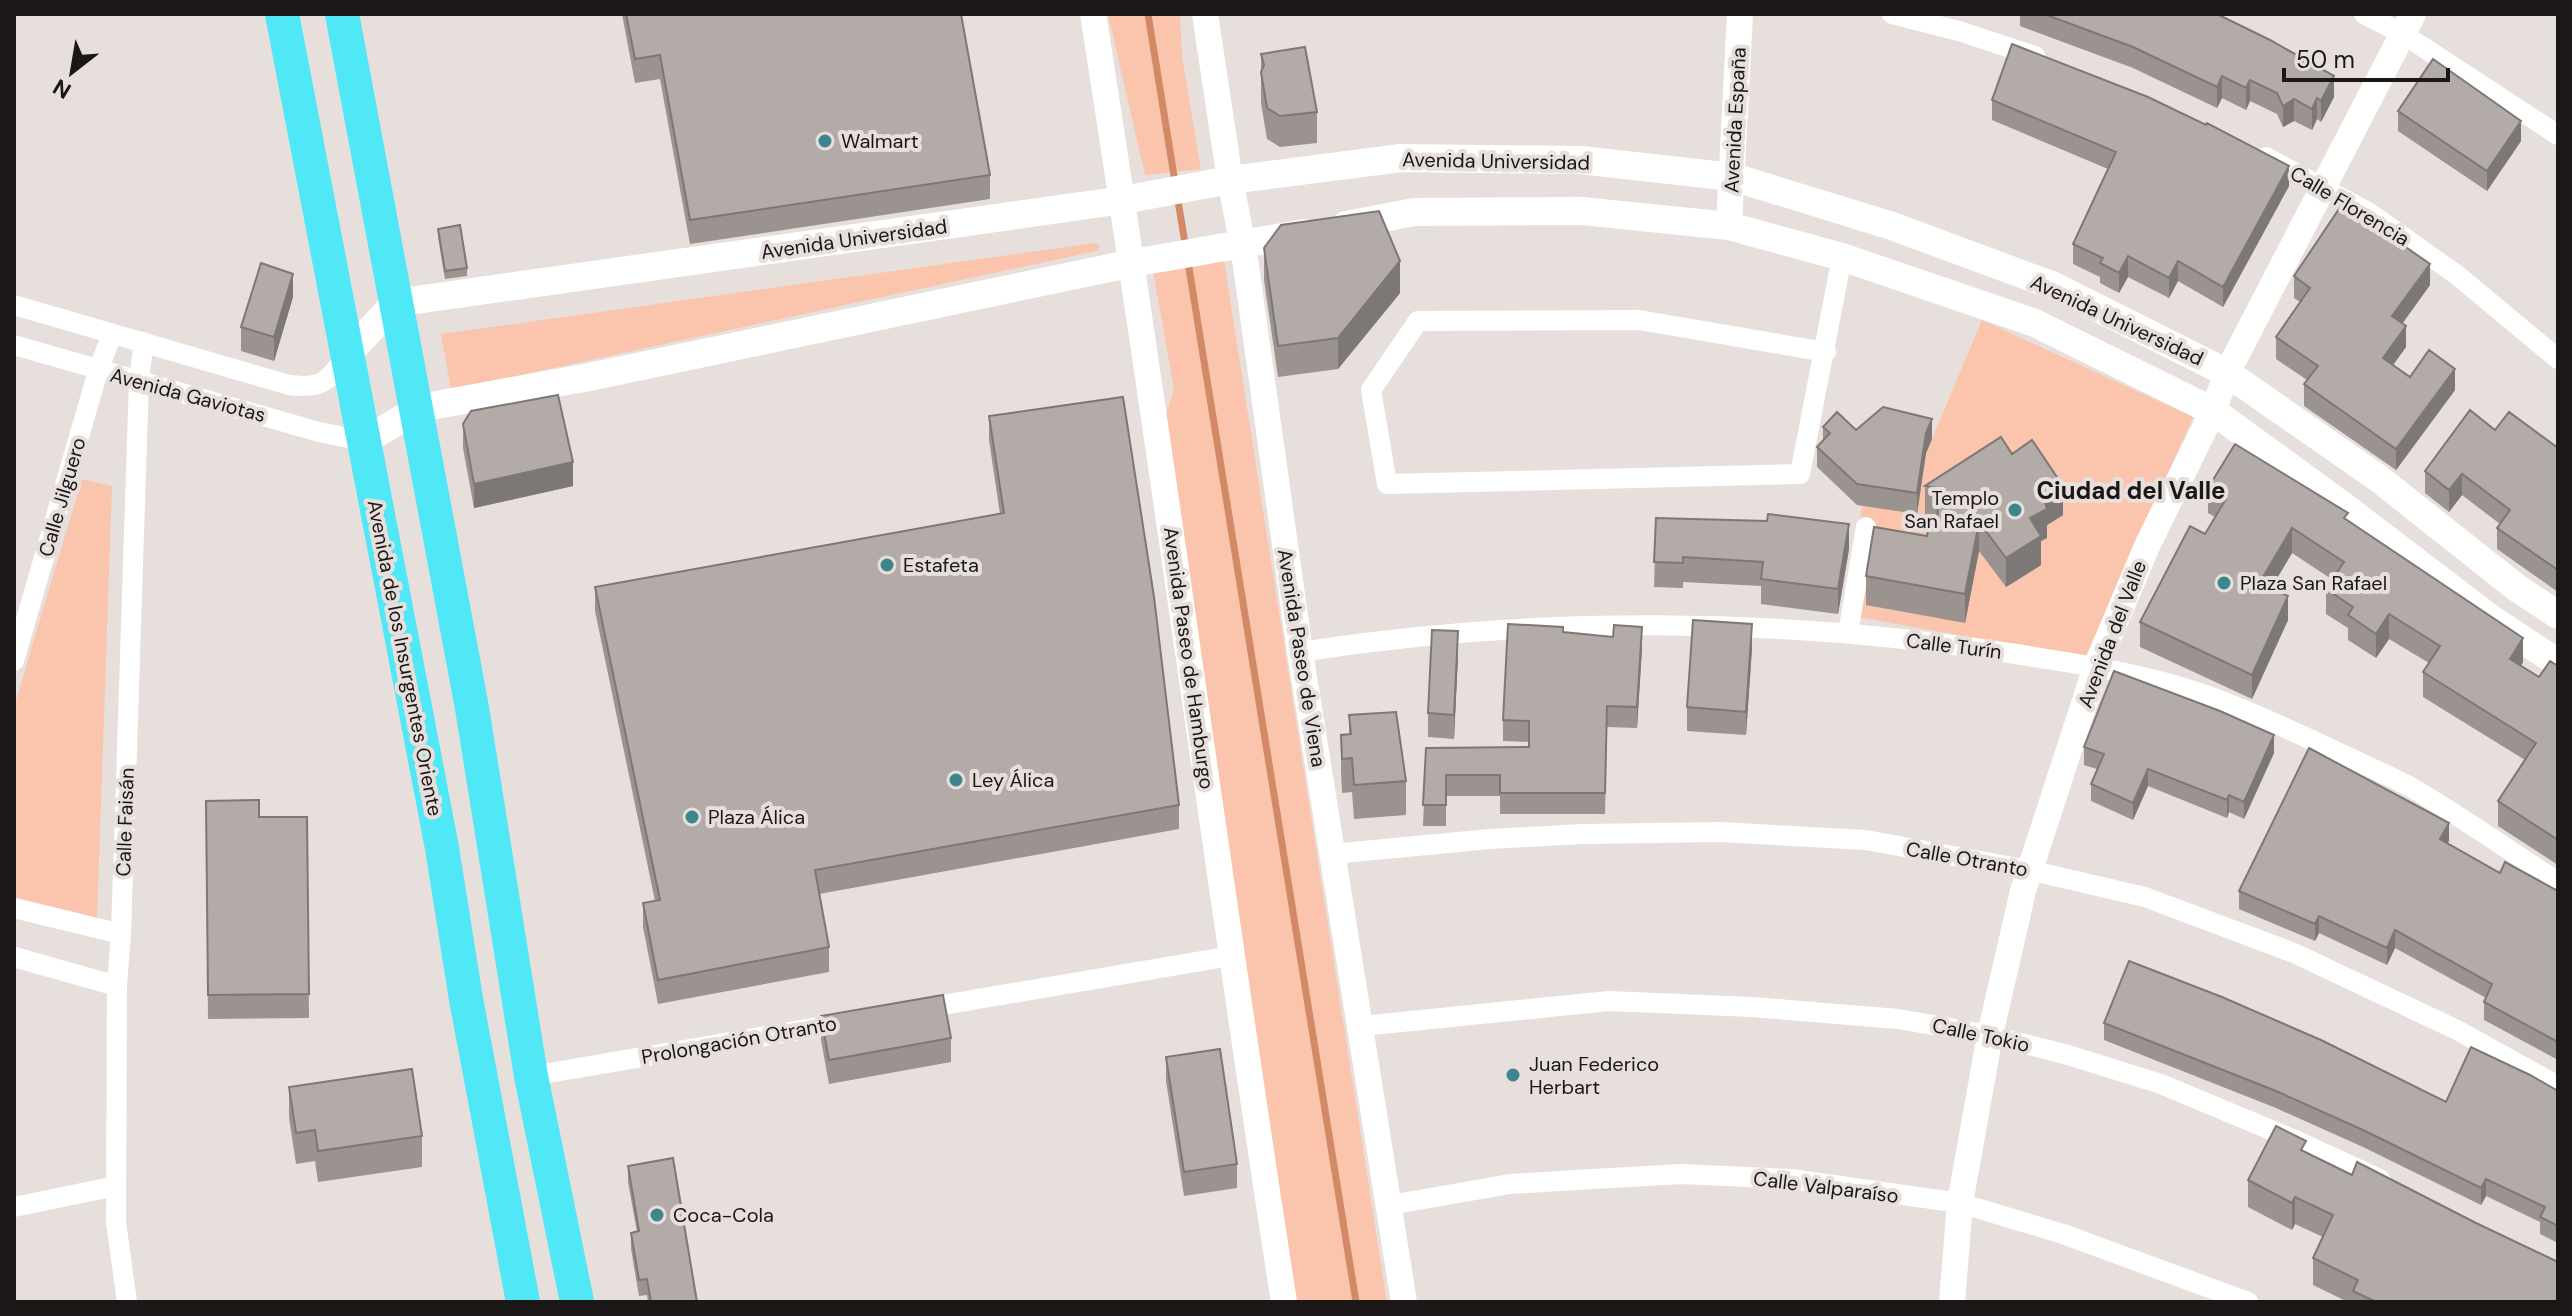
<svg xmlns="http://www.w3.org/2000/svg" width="2572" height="1316" font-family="'DM Sans',sans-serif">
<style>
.green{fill:#fac5ac}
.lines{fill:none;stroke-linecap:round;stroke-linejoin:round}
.stream{stroke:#d18966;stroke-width:7}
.minor{stroke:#fff;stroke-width:20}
.tertiary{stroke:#fff;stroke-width:26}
.secondary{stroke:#fff;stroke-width:28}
.trunk{stroke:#50e8f6;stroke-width:34}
.wall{fill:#9a9390}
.shaded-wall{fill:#7d7875}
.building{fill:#b3aba7;stroke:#7d7875;stroke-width:2}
.poi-dot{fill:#3e868d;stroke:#e7dfdb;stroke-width:3}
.labels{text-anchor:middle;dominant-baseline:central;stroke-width:8;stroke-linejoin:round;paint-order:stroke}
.street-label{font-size:20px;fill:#1a1716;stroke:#e7dfdb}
.poi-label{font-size:20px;fill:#1a1716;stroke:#e7dfdb;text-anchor:start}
.quarter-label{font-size:24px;font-weight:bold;fill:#1a1716;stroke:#e7dfdb}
</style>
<rect width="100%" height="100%" fill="#e7dfdb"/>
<path class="green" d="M1108 14H1180L1182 57 1201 169 1145 175Z
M1095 243 1100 247 1096 251 451 390 441 334Z
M1224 261 1387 1302H1296L1162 427 1174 389 1153 271Z
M1982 320 2193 417 2085 658 1847 615 1862 505 1917 513 1926 453Z
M82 479 112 486 97 918 14 897V707Z"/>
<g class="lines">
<path class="stream" d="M1148 14 1175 182
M1177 195 1186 249
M1188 262 1356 1302"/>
<path class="minor" d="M1892 14 1959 31 2035 56
M2364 14 2403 34 2558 135
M2266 157 2368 212 2457 275 2558 359
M14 305 289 385C325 389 327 381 348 354
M14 345 319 432 364 441
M1826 352 1639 320 1418 321 1371 390 1387 484 1800 474 1842 257
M1848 633 1866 527
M1300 652C1534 615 1782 617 2016 654 2079 664 2143 673 2203 694 2253 712 2301 735 2348 757 2370 768 2393 777 2414 789 2463 818 2510 851 2558 882
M14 661 98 371 112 334
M1332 854 1490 839 1583 834 1721 832 1866 840 2029 870 2145 897 2294 953 2457 1030 2558 1086
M14 908 121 934
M14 957 117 986
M919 1009 1231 956
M1362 1026 1609 1001 1752 1007 1898 1019 1990 1035 2068 1055 2161 1084 2295 1140 2380 1179
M531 1076 848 1022
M1390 1205 1510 1184 1592 1179 1682 1174 1791 1179 1960 1203 2063 1234 2248 1302
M14 1207 116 1186
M127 1302 116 1222 117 986 121 934 139 379 144 342"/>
<path class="tertiary" d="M1093 14C1161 443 1217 873 1284 1302
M1205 14 1230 180 1243 245 1300 652 1404 1302
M1729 226 1740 14
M1952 1302 1960 1203 1990 1035 2023 891 2096 667 2147 546 2213 411 2227 373 2413 14"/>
<path class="secondary" d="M1346 225 1414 212 1582 211 1729 226 1842 257 2035 323 2213 411 2342 505 2490 618 2558 663
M348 354 395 303 1123 200 1230 180 1401 158 1580 160 1733 177 1892 226 2054 286 2227 373 2378 478 2517 588 2558 615
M364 441 415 411 431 406 589 377 1133 263 1305 233"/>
<path class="trunk" d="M282 14 442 848 466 999 523 1302
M342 14 472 708 531 1076 577 1302"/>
</g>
<path class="wall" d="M622 14H961L990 175V199L690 244 660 79 635 83Z
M2020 14H2217L2334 97 2321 122 2317 119 2312 130 2294 121 2283 127 2277 114 2250 101 2246 110 2222 98 2217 108 2133 68 2020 26Z
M1261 54 1317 112V143L1280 147 1267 139 1261 103Z
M1992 100 2289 186 2223 307 2178 281 2169 298 2128 277 2119 293 2100 283V277L2073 264V244L2108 169 1992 120Z
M2398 111 2521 141 2487 191 2398 131Z
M438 229 467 268V276L445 279 438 237Z
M1264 248 1400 293 1338 369 1278 377 1264 280Z
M2294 276 2430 285 2403 323 2406 347 2393 365 2410 377 2455 390 2396 470 2304 406V384L2307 380 2276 359V337L2300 302 2294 298Z
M293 297 274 361 241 351V327Z
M989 416 1179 805V829L819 894 829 947V972L658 1004 643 927V903L655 901 595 611V587L1000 514 989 440Z
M463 424 573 486 474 508 463 448Z
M1823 427 1932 439 1926 453 1917 514 1857 505 1817 467V447L1823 441Z
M2495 430 2558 448V592L2497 549V528L2500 524 2462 495 2449 512 2425 493V471Z
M2012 454 2063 515 2047 525V538L2041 541V565L2006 587 1979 551 1965 623 1866 605V576L1927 536 1937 527 1938 517 1925 515V486Z
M2208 488 2348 521 2523 662 2521 666 2539 677 2558 666V865L2498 826V801L2525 760 2423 697V672L2429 663 2389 639 2376 658 2348 640V628L2326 614V589L2333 580 2292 553 2271 588 2288 620 2252 699 2140 647V622L2205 534 2215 517 2208 513Z
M1656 518 1849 549 1838 614 1761 604V586L1683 582V588L1654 587Z
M1642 648 1637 728 1607 727 1605 814H1500V796H1446V826H1423L1426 748 1529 747V742L1503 741V720Z
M1752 648 1746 735 1687 731V707Z
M1458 655 1454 739 1428 737V713Z
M1349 715 1406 781V815L1354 819 1352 792 1342 793 1341 770V735H1349Z
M2084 747 2274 753 2244 819 2229 812 2227 818 2148 786 2133 820 2091 801V784L2097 769 2084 765Z
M206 801 259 817H307L309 1018 208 1019Z
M2449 841 2447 843 2500 873 2558 891V1060L2484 1020V1002L2486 998 2395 948 2387 965 2319 933 2315 941 2239 909V891Z
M821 1016 951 1038V1062L829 1084 821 1040Z
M2104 1023 2446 1102 2558 1091V1243L2540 1234V1222L2486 1196 2481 1205 2363 1147 2276 1108 2104 1040Z
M1166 1057 1237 1164V1188L1184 1196 1166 1081Z
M289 1087 422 1136V1167L318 1182 315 1161 296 1164 289 1118Z
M2306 1152 2558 1302H2348L2313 1285V1258L2323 1237 2295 1224 2292 1230 2248 1207V1180Z
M628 1166 697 1302H648L647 1295 639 1296 631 1249V1233L637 1232 628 1182Z"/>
<path class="shaded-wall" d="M2222 76V98L2217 108V87Z
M2334 76V97L2321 122V101Z
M2250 80V101L2246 110V88Z
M2317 98V119L2312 130V109Z
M2294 99V121L2283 127V106Z
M2521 121V141L2487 191V171Z
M2289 166V186L2223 307V287Z
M2128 256V277L2119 293V273Z
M1400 261V293L1338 369V338Z
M2178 261V281L2169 298V278Z
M2430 264V285L2392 337V316Z
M293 274V297L274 361V337Z
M2406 326V347L2383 379V358Z
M2455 369V390L2396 470V449Z
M1932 419V439L1926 453 1917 514V493L1926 433Z
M573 462V486L474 508V484Z
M2462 474V495L2449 512V490Z
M2063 486V515L2047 525V538L2041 541V565L2006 587V558L2030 518 2044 499Z
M1979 522V551L1965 623V594Z
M1849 524V549L1838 614V589Z
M2292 528V553L2260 607V582Z
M2288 596V620L2252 699V675Z
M2389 614V639L2376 658V634Z
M1752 624V648L1746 735V712Z
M1642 627V648L1637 728V707Z
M1458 631V655L1454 739V715Z
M2523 638V662L2510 684V659Z
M2274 735V753L2244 819V802Z
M2148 769V786L2133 820V803Z
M2229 795V812L2227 818V800Z
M2449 823V841L2440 857V839Z
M2319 916V933L2315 941V924Z
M2395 930V948L2387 965V948Z
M2486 1179V1196L2481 1205V1188Z
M2295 1197V1224L2292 1230V1203Z"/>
<path class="building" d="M626 14H961L990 175 690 220 660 55 635 59Z
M2044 14H2217L2270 40 2334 76 2321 101 2317 98 2312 109 2294 99 2283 106 2277 93 2250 80 2246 88 2222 76 2217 87 2133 47Z
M2012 44 2148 97 2206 125 2207 123 2289 166 2223 287 2178 261 2169 278 2128 256 2119 273 2100 263 2103 258 2073 244 2116 152 1992 100Z
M1305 47 1317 112 1280 116 1267 108 1261 72 1264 65 1261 54Z
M2433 59 2521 121 2487 171 2398 111Z
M2343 203 2430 264 2392 316 2406 326 2383 358 2410 377 2429 350 2455 369 2396 449 2304 384 2318 366 2276 337 2310 288 2294 276Z
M1379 211 1400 261 1338 338 1278 346 1264 248 1281 225Z
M460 225 467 268 445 271 438 229Z
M261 263 293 274 274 337 241 327Z
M558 395 573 462 474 484 463 424 471 411Z
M1123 397 1154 597 1179 805 815 870 829 947 658 980 643 903 660 900 595 587 1004 513 989 416Z
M1883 407 1932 419 1926 433 1917 493 1857 484 1817 447 1830 433 1823 427 1837 412 1856 430Z
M2470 410 2495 430 2509 412 2558 448V570L2497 528 2510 510 2462 474 2449 490 2425 471Z
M2001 437 2012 454 2032 440 2063 486 2044 499 2047 509 2030 518 2041 536 2006 558 1979 522 1965 594 1866 576 1874 527 1927 536 1929 525 1937 527 1939 488 1925 486Z
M2235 444 2348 513 2344 518 2523 638 2510 659 2539 677 2550 661 2558 666V840L2498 801 2536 743 2423 672 2440 646 2389 614 2376 634 2348 615 2353 607 2326 589 2344 562 2292 528 2260 582 2288 596 2252 675 2140 622 2190 526 2205 534 2226 499 2208 488Z
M1768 514 1849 524 1838 589 1761 579 1763 562 1683 557V563L1654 562 1656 518 1767 521Z
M1693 620 1752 624 1746 712 1687 707Z
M1508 624 1563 627V632L1613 637 1614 625 1642 627 1637 707 1607 706 1605 793H1500V775H1446V805H1423L1426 748 1529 747V721L1503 720Z
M1432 630 1458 631 1454 715 1428 713Z
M2114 671 2220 711 2274 735 2244 802 2229 795 2227 800 2148 769 2133 803 2091 784 2104 754 2084 747Z
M1396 712 1406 781 1354 785 1352 758 1342 759 1341 735 1351 734 1349 715Z
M2309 748 2449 823 2440 839 2500 873 2505 862 2558 891V1042L2484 1002 2492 984 2395 930 2387 948 2319 916 2315 924 2239 891Z
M259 800V817H307L309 994 208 995 206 801Z
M2129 961 2222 997 2321 1040 2446 1102 2471 1047 2530 1075 2558 1091V1226L2540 1217 2545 1207 2486 1179 2481 1188 2363 1130 2276 1091 2104 1023Z
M943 995 951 1038 829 1060 821 1016Z
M1220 1049 1237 1164 1184 1172 1166 1057Z
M412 1069 422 1136 318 1151 315 1130 296 1133 289 1087Z
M2276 1126 2306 1141 2301 1150 2352 1175 2357 1162 2476 1223 2558 1262V1302H2376L2353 1291 2358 1280 2313 1258 2333 1215 2295 1197 2292 1203 2248 1180Z
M673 1158 697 1302H651L647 1279 639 1280 631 1233 639 1231 628 1166Z"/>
<g class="poi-dot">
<circle cx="825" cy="141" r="8"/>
<circle cx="2015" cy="510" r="8"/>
<circle cx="887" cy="565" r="8"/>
<circle cx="2224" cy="583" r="8"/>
<circle cx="956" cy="780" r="8"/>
<circle cx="692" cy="817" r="8"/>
<circle cx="1513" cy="1075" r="8"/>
<circle cx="657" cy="1215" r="8"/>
</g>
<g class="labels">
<g class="street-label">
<text transform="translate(1735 120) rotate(-87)">Avenida España</text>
<text transform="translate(1496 161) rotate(1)">Avenida Universidad</text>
<text transform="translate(2350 206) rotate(31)">Calle Florencia</text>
<text transform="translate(854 239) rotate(-8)">Avenida Universidad</text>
<text transform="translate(2117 320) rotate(25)">Avenida Universidad</text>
<text transform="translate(188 395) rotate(15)">Avenida Gaviotas</text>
<text transform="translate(62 497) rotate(-74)">Calle Jilguero</text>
<text transform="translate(2112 634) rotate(-69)">Avenida del Valle</text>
<text transform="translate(1954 646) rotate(7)">Calle Turín</text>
<text transform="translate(405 658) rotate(79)">Avenida de los Insurgentes Oriente</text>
<text transform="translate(1189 658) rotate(82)">Avenida Paseo de Hamburgo</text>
<text transform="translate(1302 658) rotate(81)">Avenida Paseo de Viena</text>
<text transform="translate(125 822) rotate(-88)">Calle Faisán</text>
<text transform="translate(1967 859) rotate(10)">Calle Otranto</text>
<text transform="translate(1981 1035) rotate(12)">Calle Tokio</text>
<text transform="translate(739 1040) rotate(-10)">Prolongación Otranto</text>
<text transform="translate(1826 1187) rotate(7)">Calle Valparaíso</text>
</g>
<g class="poi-label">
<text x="841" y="141">Walmart</text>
<text x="1999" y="498" text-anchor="end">Templo<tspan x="1999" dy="23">San Rafael</tspan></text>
<text x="903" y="565">Estafeta</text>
<text x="2240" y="583">Plaza San Rafael</text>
<text x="972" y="780">Ley Álica</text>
<text x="708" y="817">Plaza Álica</text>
<text x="1529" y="1064">Juan Federico<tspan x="1529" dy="23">Herbart</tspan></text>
<text x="673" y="1215">Coca-Cola</text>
</g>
<g class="quarter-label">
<text x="2131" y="490">Ciudad del Valle</text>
</g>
</g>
<rect width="2572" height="1316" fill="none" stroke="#1a1716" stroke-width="32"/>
<g transform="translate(72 72) rotate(211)" stroke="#e7dfdb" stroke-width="6" paint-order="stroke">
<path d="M0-6L14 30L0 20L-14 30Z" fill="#1a1716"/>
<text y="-12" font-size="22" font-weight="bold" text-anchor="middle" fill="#1a1716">N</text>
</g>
<path d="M2284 68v12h164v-12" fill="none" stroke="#1a1716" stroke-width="4"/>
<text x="2296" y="68" font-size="24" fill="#1a1716" stroke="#e7dfdb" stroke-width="6" paint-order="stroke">50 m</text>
</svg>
